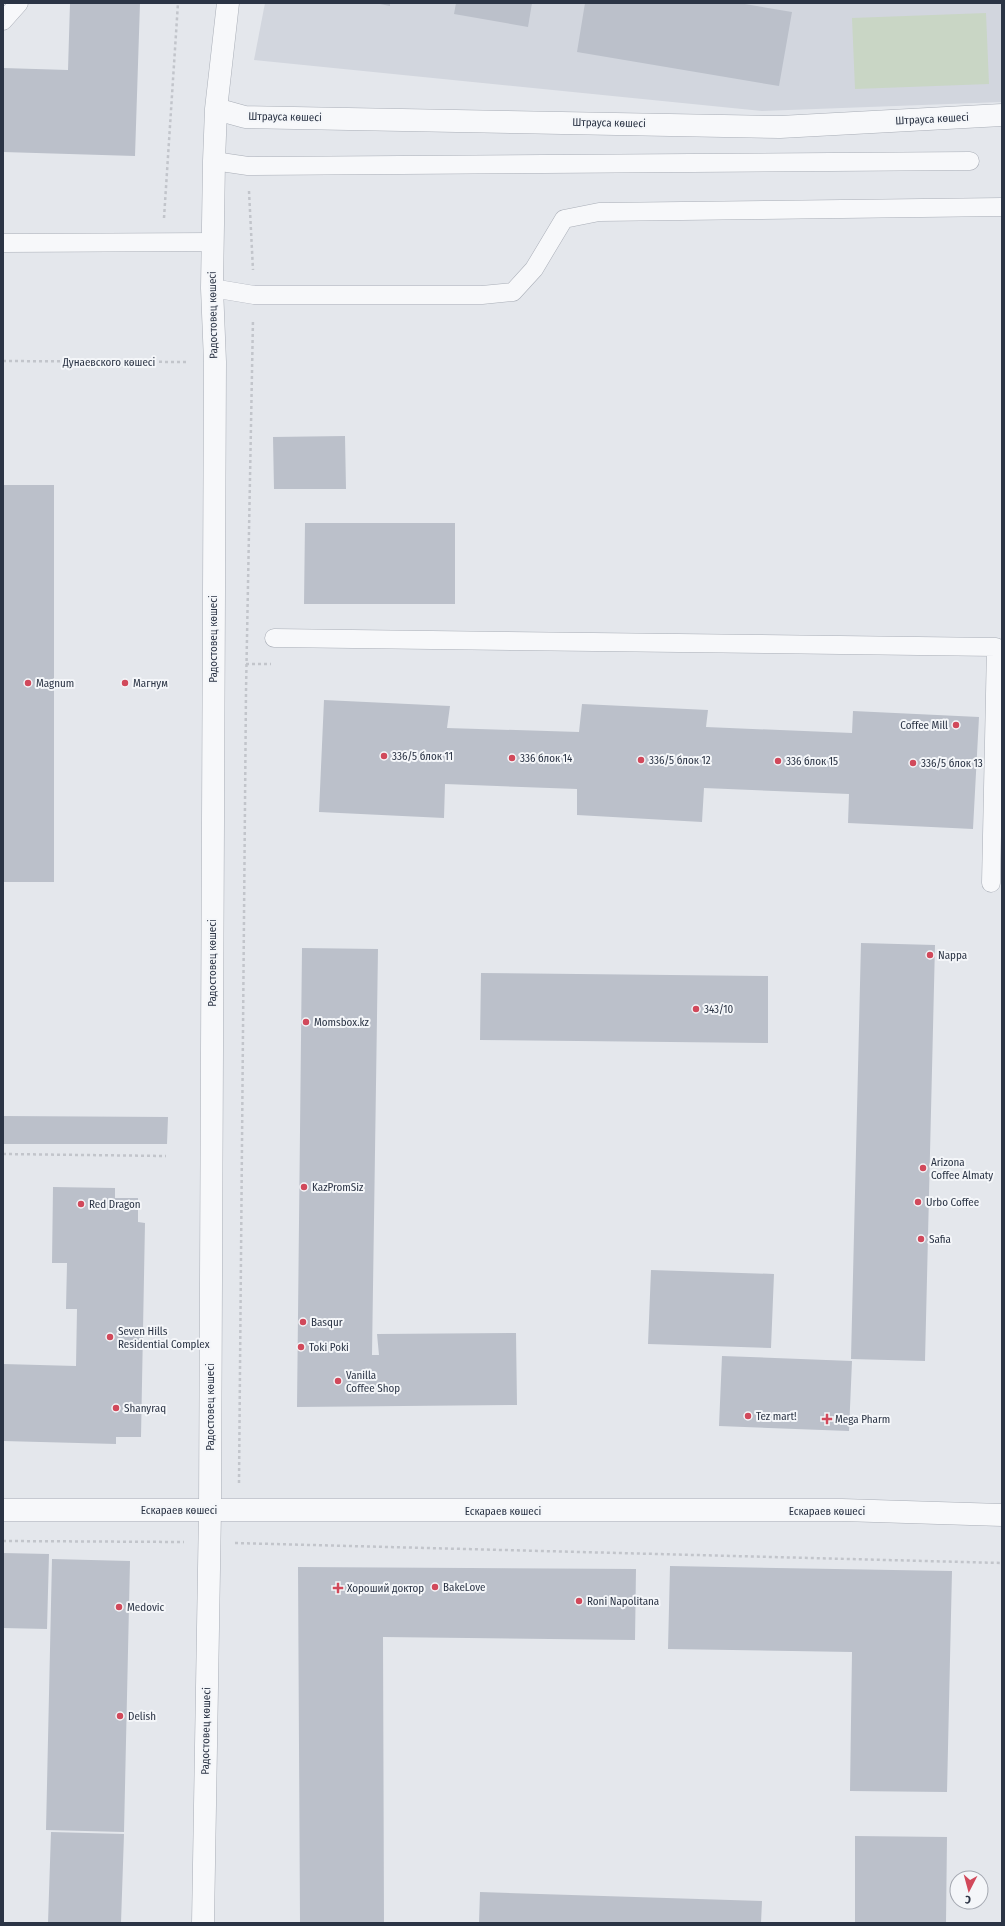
<svg xmlns="http://www.w3.org/2000/svg" width="1005" height="1926" font-family="'Fira Sans Condensed',sans-serif">
<style>
.built{fill:#d2d6de}
.green{fill:#c9d6c5}
.building{fill:#bbc0ca}
.lines{fill:none;stroke-linecap:round;stroke-linejoin:round}
.service-casing{stroke:#a9aeb7;stroke-width:19}
.pedestrian-casing{stroke:#a9aeb7;stroke-width:23}
.minor-casing{stroke:#a9aeb7;stroke-width:23}
.tertiary-casing{stroke:#a9aeb7;stroke-width:23}
.path{stroke:#c2c5cb;stroke-width:2.5;stroke-dasharray:3 3;stroke-linecap:butt}
.service{stroke:#f7f8fa;stroke-width:18}
.pedestrian{stroke:#f7f8fa;stroke-width:22}
.minor{stroke:#f7f8fa;stroke-width:22}
.tertiary{stroke:#f7f8fa;stroke-width:22}
.poi-dot{fill:#d1495b;stroke:#f4f6f9;stroke-width:1.5}
.labels{text-anchor:middle;dominant-baseline:central;stroke-width:4;stroke-linejoin:round;paint-order:stroke}
.street-label{font-size:11px;fill:#2b3445;stroke:#f4f6f9}
.poi-label{font-size:11px;fill:#2b3445;stroke:#f4f6f9;text-anchor:start}
</style>
<rect width="100%" height="100%" fill="#e4e7ec"/>
<path class="built" d="M265 3H1002V102L762 111 254 60Z"/>
<path class="green" d="M986 13 989 84 855 89 852 18Z"/>
<path class="building" d="M70 3H140L135 156 3 152V68L68 70Z
M375 3H390V6Z
M456 3H532L528 27 454 14Z
M585 3H739L792 12 779 86 577 52Z
M345 436 346 489H274L273 437Z
M3 485H54V882H3Z
M305 523H455V604H304Z
M324 700 450 706 447 728 579 732 582 704 708 710 706 727 852 733 853 711 979 717 973 829 848 823 849 794 704 788 702 822 577 815V789L445 784 444 818 319 812Z
M861 943 935 945 925 1361 851 1359Z
M302 948 378 949 372 1355H379L377 1334 516 1333 517 1405 297 1407Z
M481 973 768 976V1043L480 1040Z
M3 1116 168 1117 167 1144H3Z
M53 1187 115 1188V1198H138V1222L145 1223 141 1437H116V1444L3 1441V1364L76 1366 77 1309H66L67 1263H52Z
M651 1270 774 1274 771 1348 648 1344Z
M722 1356 852 1361 849 1431 719 1426Z
M3 1553 49 1554 47 1629 3 1628Z
M52 1559 130 1561 124 1832 46 1830Z
M670 1566 952 1571 947 1792 850 1791 852 1652 668 1649Z
M298 1567 636 1569 635 1640 383 1637 384 1923H300Z
M51 1832 124 1834 121 1923H48Z
M855 1836 947 1837 946 1923H855Z
M480 1892 762 1901 761 1923H479Z"/>
<g class="lines">
<defs>
<path id="service" d="M3 21 19 3
M214 161 248 166 970 161
M3 243 213 242
M212 288 254 295H482L513 292 534 269 564 219 599 212 1002 207
M274 638 996 647 991 883"/>
<path id="pedestrian" d="M203 1923 210 1510"/>
<path id="minor" d="M216 109 245 117 780 127 1002 115
M210 1510 215 362 212 288 214 161 216 109 228 3"/>
<path id="tertiary" d="M3 1510H842L1002 1515"/>
</defs>
<use href="#service" class="service-casing"/>
<use href="#pedestrian" class="pedestrian-casing"/>
<use href="#minor" class="minor-casing"/>
<use href="#tertiary" class="tertiary-casing"/>
<path class="path" d="M249 191 253 270
M164 218 178 3
M3 361 188 362
M246 664H271
M3 1154 166 1156
M239 1483 246 691 253 319
M3 1541 184 1542
M235 1543 1002 1563"/>
<use href="#service" class="service"/>
<use href="#pedestrian" class="pedestrian"/>
<use href="#minor" class="minor"/>
<use href="#tertiary" class="tertiary"/>
</g>
<g class="poi-dot">
<circle cx="28" cy="683" r="4"/>
<circle cx="125" cy="683" r="4"/>
<circle cx="956" cy="725" r="4"/>
<circle cx="384" cy="756" r="4"/>
<circle cx="512" cy="758" r="4"/>
<circle cx="641" cy="760" r="4"/>
<circle cx="778" cy="761" r="4"/>
<circle cx="913" cy="763" r="4"/>
<circle cx="930" cy="955" r="4"/>
<circle cx="696" cy="1009" r="4"/>
<circle cx="306" cy="1022" r="4"/>
<circle cx="923" cy="1168" r="4"/>
<circle cx="304" cy="1187" r="4"/>
<circle cx="918" cy="1202" r="4"/>
<circle cx="81" cy="1204" r="4"/>
<circle cx="921" cy="1239" r="4"/>
<circle cx="303" cy="1322" r="4"/>
<circle cx="110" cy="1337" r="4"/>
<circle cx="301" cy="1347" r="4"/>
<circle cx="338" cy="1381" r="4"/>
<circle cx="116" cy="1408" r="4"/>
<circle cx="748" cy="1416" r="4"/>
<path d="M825 1413h4v4h4v4h-4v4h-4v-4h-4v-4h4z"/>
<circle cx="435" cy="1587" r="4"/>
<path d="M336 1582h4v4h4v4h-4v4h-4v-4h-4v-4h4z"/>
<circle cx="579" cy="1601" r="4"/>
<circle cx="119" cy="1607" r="4"/>
<circle cx="120" cy="1716" r="4"/>
</g>
<g class="labels">
<g class="street-label">
<text transform="translate(285 117) rotate(1)">Штрауса көшесі</text>
<text transform="translate(932 119) rotate(-3)">Штрауса көшесі</text>
<text transform="translate(609 123) rotate(1)">Штрауса көшесі</text>
<text transform="translate(213 315) rotate(-91)">Радостовец көшесі</text>
<text x="109" y="362">Дунаевского көшесі</text>
<text transform="translate(213 639) rotate(-90)">Радостовец көшесі</text>
<text transform="translate(212 963) rotate(-90)">Радостовец көшесі</text>
<text transform="translate(210 1407) rotate(-90)">Радостовец көшесі</text>
<text x="179" y="1510">Ескараев көшесі</text>
<text x="503" y="1511">Ескараев көшесі</text>
<text x="827" y="1511">Ескараев көшесі</text>
<text transform="translate(206 1731) rotate(-89)">Радостовец көшесі</text>
</g>
<g class="poi-label">
<text x="36" y="683">Magnum</text>
<text x="133" y="683">Магнум</text>
<text x="948" y="725" text-anchor="end">Coffee Mill</text>
<text x="392" y="756">336/5 блок 11</text>
<text x="520" y="758">336 блок 14</text>
<text x="649" y="760">336/5 блок 12</text>
<text x="786" y="761">336 блок 15</text>
<text x="921" y="763">336/5 блок 13</text>
<text x="938" y="955">Nappa</text>
<text x="704" y="1009">343/10</text>
<text x="314" y="1022">Momsbox.kz</text>
<text x="931" y="1162">Arizona<tspan x="931" dy="13">Coffee Almaty</tspan></text>
<text x="312" y="1187">KazPromSiz</text>
<text x="926" y="1202">Urbo Coffee</text>
<text x="89" y="1204">Red Dragon</text>
<text x="929" y="1239">Safia</text>
<text x="311" y="1322">Basqur</text>
<text x="118" y="1331">Seven Hills<tspan x="118" dy="13">Residential Complex</tspan></text>
<text x="309" y="1347">Toki Poki</text>
<text x="346" y="1375">Vanilla<tspan x="346" dy="13">Coffee Shop</tspan></text>
<text x="124" y="1408">Shanyraq</text>
<text x="756" y="1416">Tez mart!</text>
<text x="835" y="1419">Mega Pharm</text>
<text x="443" y="1587">BakeLove</text>
<text x="347" y="1588">Хороший доктор</text>
<text x="587" y="1601">Roni Napolitana</text>
<text x="127" y="1607">Medovic</text>
<text x="128" y="1716">Delish</text>
</g>
</g>
<rect width="1005" height="1926" fill="none" stroke="#2b3445" stroke-width="8"/>
<g transform="translate(969 1890) rotate(186)"><circle r="19" fill="#f4f6f9" stroke="#a4a8b1"/>
<path d="M0-3L7 15L0 10L-7 15Z" fill="#d1495b"/>
<text y="-6" font-size="11" font-weight="bold" text-anchor="middle" fill="#2b3445">С</text>
</g>
</svg>
